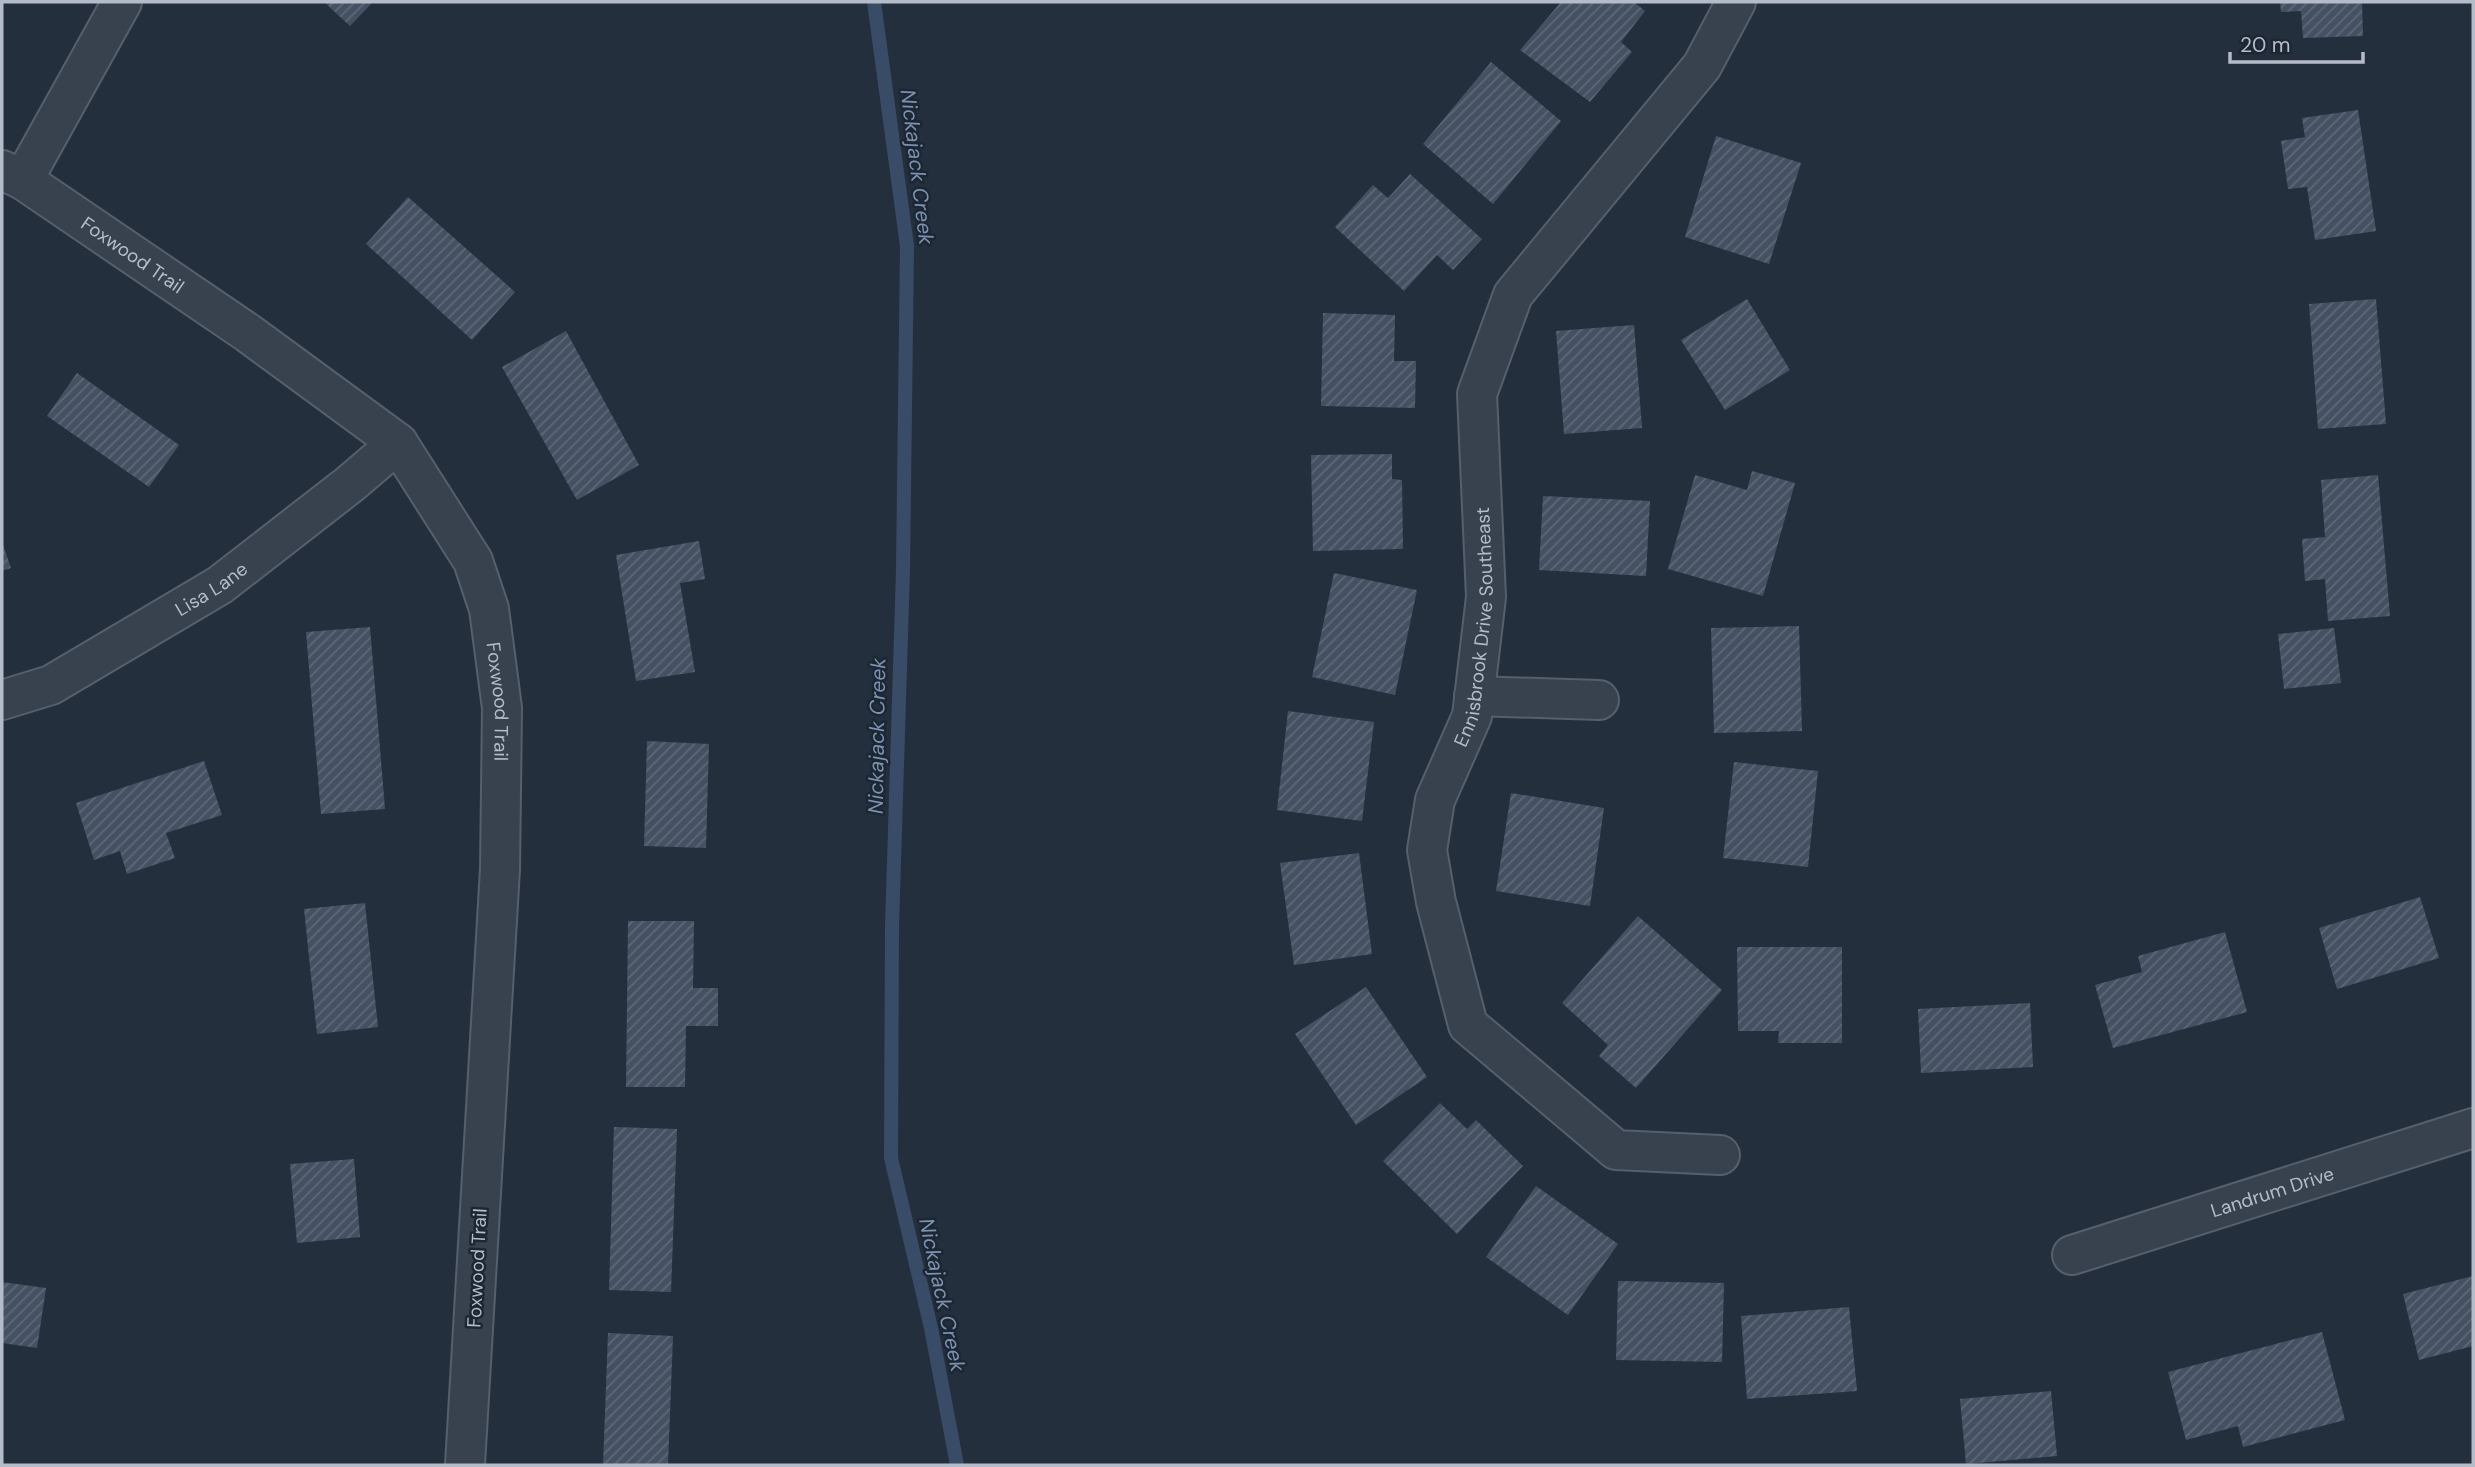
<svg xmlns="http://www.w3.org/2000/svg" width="2475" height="1467" font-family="'DM Sans',sans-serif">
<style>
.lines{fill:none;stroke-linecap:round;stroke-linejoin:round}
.stream{stroke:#394c67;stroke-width:14}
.building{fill:url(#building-hatch)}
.street-casing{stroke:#565f6c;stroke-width:42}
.street{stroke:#38414e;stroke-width:38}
.labels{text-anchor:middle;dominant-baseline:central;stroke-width:5;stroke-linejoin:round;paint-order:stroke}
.street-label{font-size:19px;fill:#b4bcc9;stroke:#1d2633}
.water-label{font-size:21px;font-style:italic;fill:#7c92b1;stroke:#1d2633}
</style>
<defs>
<pattern id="building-hatch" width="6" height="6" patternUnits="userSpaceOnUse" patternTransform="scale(1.75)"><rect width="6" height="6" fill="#455162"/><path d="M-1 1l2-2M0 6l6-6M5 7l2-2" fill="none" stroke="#5d6877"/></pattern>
</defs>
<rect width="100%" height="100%" fill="#242f3e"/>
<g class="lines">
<path class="stream" d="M874 2 907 246 903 570 892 927 891 1158 931 1328 957 1465"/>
</g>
<path class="building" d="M324 2H373L350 26Z
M1561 2H1634L1645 11 1621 42 1632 52 1590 102 1520 50Z
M2280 2H2362L2363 36 2303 38 2301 11 2281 12Z
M1491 62 1561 121 1493 204 1423 144Z
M2358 110 2376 231 2315 240 2307 187 2288 189 2281 141 2305 137 2302 118Z
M1716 136 1801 163 1769 264 1685 237Z
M1410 174 1482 239 1453 270 1437 255 1404 291 1335 227 1373 185 1388 198Z
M408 197 515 292 472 340 366 244Z
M1747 299 1790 370 1725 410 1681 340Z
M2376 299 2386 424 2318 429 2309 304Z
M1323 313 1395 315 1394 361H1416L1415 408 1321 406Z
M1634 325 1642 428 1564 434 1556 331Z
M566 331 639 465 577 500 502 367Z
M77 373 179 445 149 487 47 416Z
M1392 454V479L1402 480 1403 549 1313 551 1311 455Z
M1752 471 1795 483 1763 596 1668 569 1695 475 1747 490Z
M2378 475 2390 616 2328 621 2325 579 2305 581 2302 539 2325 537 2321 480Z
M1543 496 1650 501 1646 576 1539 570Z
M699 541 705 579 680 583 695 672 636 681 616 555Z
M2 542 11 568 2 571Z
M1334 573 1417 590 1395 695 1312 677Z
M1799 626 1802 731 1714 733 1711 628Z
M370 627 385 809 321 814 306 632Z
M2334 628 2341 683 2284 689 2278 634Z
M1288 711 1374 722 1362 821 1277 810Z
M647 741 709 744 706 848 644 846Z
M204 761 222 815 166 833 175 858 127 874 120 851 94 860 76 803Z
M1734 762 1818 771 1808 867 1723 858Z
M1511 793 1604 808 1590 906 1496 891Z
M1359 853 1372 954 1294 965 1280 863Z
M2420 897 2439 958 2337 989 2319 928Z
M365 903 378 1027 317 1034 304 909Z
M1638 916 1722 990 1636 1088 1599 1056 1608 1045 1562 1003Z
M628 921H694L693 988H718V1026H686L685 1087H626Z
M2225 932 2247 1012 2113 1048 2095 985 2142 972 2138 956Z
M1737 947H1842V1043H1778L1779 1031H1738Z
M1366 987 1427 1077 1356 1125 1295 1034Z
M2030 1003 2033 1067 1921 1073 1918 1009Z
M1440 1103 1467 1129 1476 1120 1523 1166 1457 1234 1383 1161Z
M614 1127 677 1129 671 1292 609 1290Z
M354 1159 360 1237 297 1243 290 1164Z
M1536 1186 1618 1244 1568 1315 1486 1257Z
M2473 1276V1346L2419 1360 2403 1294Z
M1618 1281 1724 1283 1722 1362 1616 1360Z
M2 1282 46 1288 37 1348 2 1343Z
M1849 1307 1857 1391 1747 1399 1741 1316Z
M2322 1332 2345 1420 2243 1447 2238 1426 2186 1440 2168 1372Z
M608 1333 673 1336 668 1465H603Z
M2051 1391 2057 1456 1966 1464 1960 1399Z"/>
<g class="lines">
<defs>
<g id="street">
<path id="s1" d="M2 170 23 180 248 333 398 443 473 561 489 609 502 708 500 869 465 1465"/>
<path d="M23 180 122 2"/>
<path d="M1474 696 1599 700"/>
<path id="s2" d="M2 700 51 685 220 585 350 484 398 443"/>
<path id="s3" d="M1720 1155 1616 1150 1468 1025 1436 902 1427 850 1435 800 1472 716 1486 597 1477 394 1513 295 1702 66 1736 2"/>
<path id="s4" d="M2072 1255 2473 1128"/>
</g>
</defs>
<use href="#street" class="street-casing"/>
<use href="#street" class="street"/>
</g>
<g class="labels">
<g class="street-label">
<text stroke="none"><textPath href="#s1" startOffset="156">Foxwood Trail</textPath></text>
<text stroke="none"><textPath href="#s2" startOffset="238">Lisa Lane</textPath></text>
<text stroke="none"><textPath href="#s3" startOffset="709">Ennisbrook Drive Southeast</textPath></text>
<text stroke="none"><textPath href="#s1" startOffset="765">Foxwood Trail</textPath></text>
<text stroke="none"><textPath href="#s4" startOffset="210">Landrum Drive</textPath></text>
<text transform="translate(477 1268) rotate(-87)">Foxwood Trail</text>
</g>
<g class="water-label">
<text transform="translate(917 167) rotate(83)">Nickajack Creek</text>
<text transform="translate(877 736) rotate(-89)">Nickajack Creek</text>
<text transform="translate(942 1295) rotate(78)">Nickajack Creek</text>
</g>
</g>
<rect width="2475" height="1467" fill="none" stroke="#b4bcc9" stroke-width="7"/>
<path d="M2230 52v10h133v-10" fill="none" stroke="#b4bcc9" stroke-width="3.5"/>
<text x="2240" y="52" font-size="21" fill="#b4bcc9" stroke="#1d2633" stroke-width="5" paint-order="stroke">20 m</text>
</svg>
